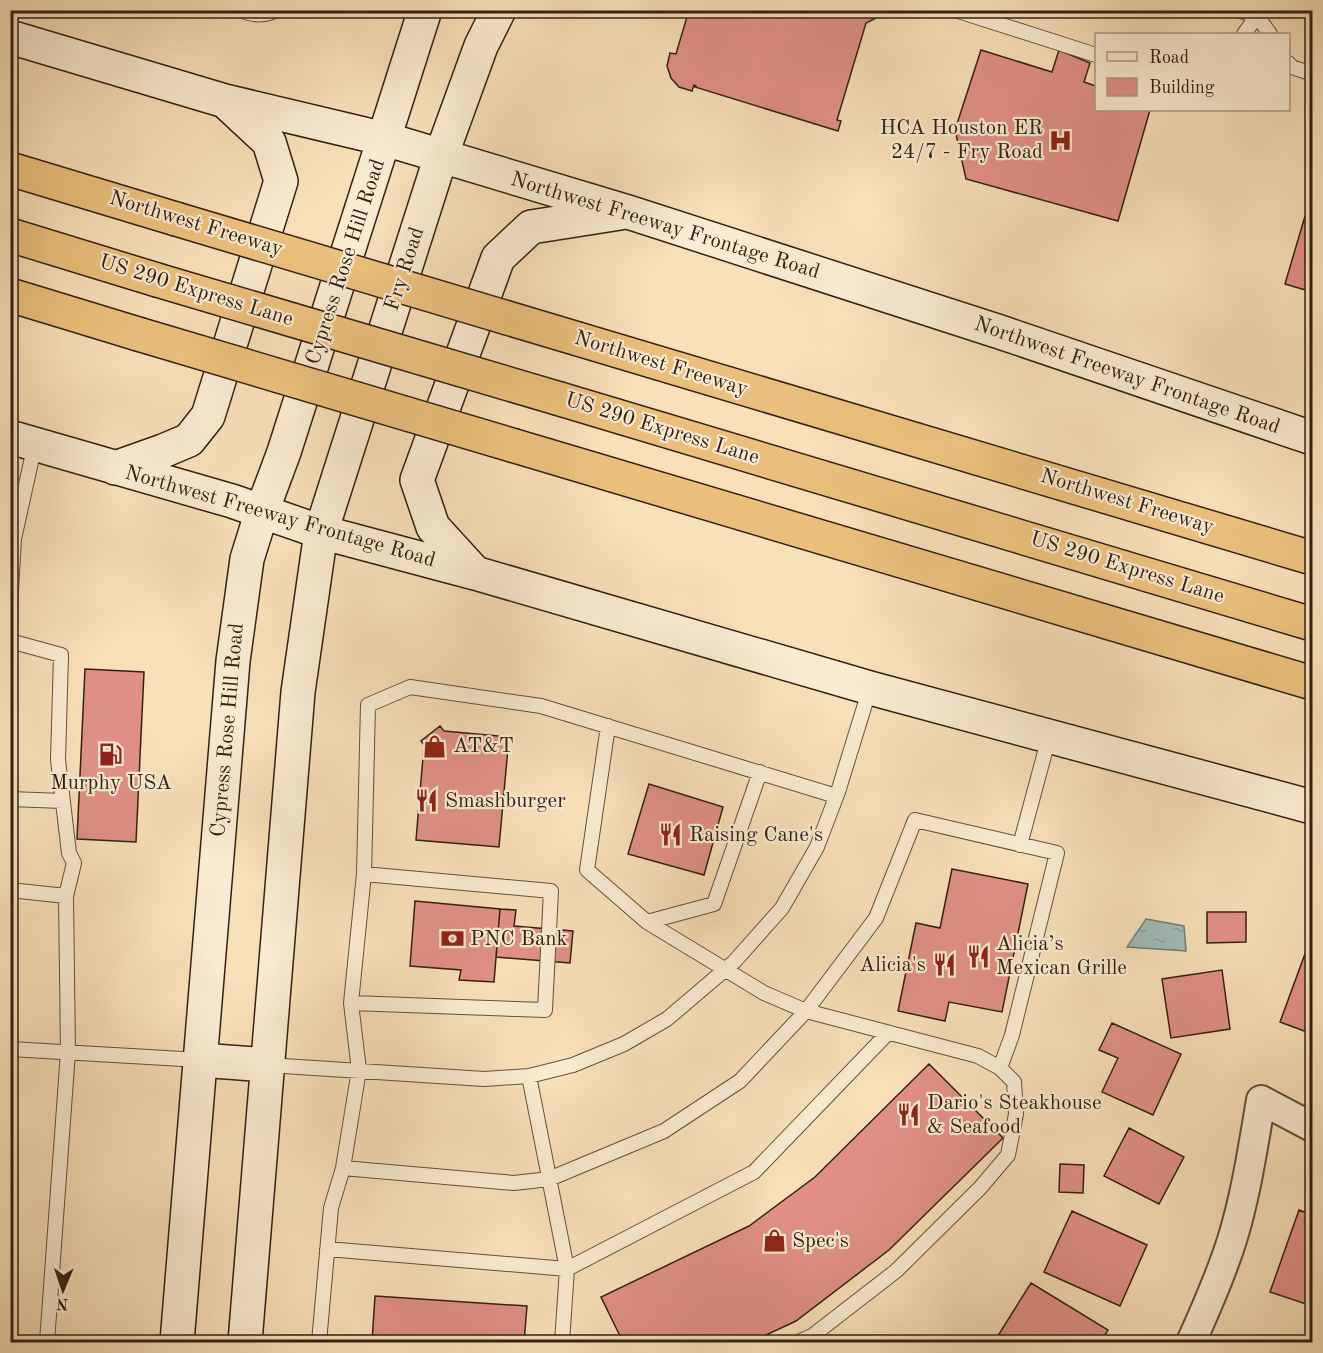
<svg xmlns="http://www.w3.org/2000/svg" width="1323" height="1353" font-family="'Old Standard TT',serif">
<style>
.water{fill:url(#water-ripples);stroke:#747d77;stroke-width:1.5}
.building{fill:#e19087;stroke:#322015;stroke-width:1.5}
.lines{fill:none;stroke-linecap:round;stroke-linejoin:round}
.lane-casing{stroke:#64503e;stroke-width:16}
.street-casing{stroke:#64503e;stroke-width:32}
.secondary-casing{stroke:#322015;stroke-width:36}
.highway-casing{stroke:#322015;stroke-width:36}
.lane{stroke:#faebd2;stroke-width:14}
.street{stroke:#faebd2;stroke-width:28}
.secondary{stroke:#faebd2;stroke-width:33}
.highway{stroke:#ecc07c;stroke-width:33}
.highway-bridge-casing{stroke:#322015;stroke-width:36;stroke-linecap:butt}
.highway-bridge{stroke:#ecc07c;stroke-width:33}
.labels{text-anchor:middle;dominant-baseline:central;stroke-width:4.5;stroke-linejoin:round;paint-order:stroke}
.poi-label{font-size:21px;fill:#322015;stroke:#faebd2;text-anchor:start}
.street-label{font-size:21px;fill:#322015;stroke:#faebd2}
</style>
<defs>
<pattern id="water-ripples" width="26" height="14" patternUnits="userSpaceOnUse" patternTransform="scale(1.5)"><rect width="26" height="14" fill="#a0bbb8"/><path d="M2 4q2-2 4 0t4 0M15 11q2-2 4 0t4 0" fill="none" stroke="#8aa09d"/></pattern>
</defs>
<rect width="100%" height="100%" fill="#f8e0b9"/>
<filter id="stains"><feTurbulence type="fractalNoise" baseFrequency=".00333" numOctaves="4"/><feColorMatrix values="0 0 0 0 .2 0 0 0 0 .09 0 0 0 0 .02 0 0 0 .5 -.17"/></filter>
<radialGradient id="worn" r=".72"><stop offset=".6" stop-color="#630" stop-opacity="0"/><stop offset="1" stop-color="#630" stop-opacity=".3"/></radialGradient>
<path class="water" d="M1146 919 1184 926 1186 951 1127 947Z"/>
<path class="building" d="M689 10H889L890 11 866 23 837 120 841 121 838 131 695 87 696 86 694 85 692 91 679 87 671 78 667 66 670 53 676 54Z
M981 50 1052 72 1059 50 1090 63 1084 82 1096 86V110H1150L1118 221 966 179 955 130Z
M1305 216 1312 217V292L1285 284Z
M85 669 144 672 136 842 77 839Z
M440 726 444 731 509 737 499 847 416 840 424 745 421 741Z
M649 784 723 807 704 875 628 854Z
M952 869 1028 884 1002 1012 949 1002 945 1021 898 1011 916 923 940 928Z
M415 901 500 909 494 982 459 980 461 970 410 966Z
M500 909 516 910 514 926 573 931 570 963 496 957Z
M1207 912H1246V942L1207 943Z
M1309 943 1312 944V1034L1280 1022Z
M1222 970 1230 1029 1171 1038 1162 979Z
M1112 1023 1181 1054 1153 1115 1102 1092 1118 1058 1099 1050Z
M929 1064 1003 1138 889 1250 796 1321 751 1342H623L601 1297 749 1226 815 1177Z
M1129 1128 1184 1157 1159 1204 1104 1176Z
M1060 1164 1084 1165 1083 1193 1059 1192Z
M1299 1210 1312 1215V1306L1270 1292Z
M1072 1211 1147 1245 1120 1306 1044 1272Z
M1031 1283 1108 1330 1101 1342H994Z
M375 1296 527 1306 524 1342H372Z
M1248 1337 1271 1338V1342H1248Z"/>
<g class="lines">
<defs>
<path id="lane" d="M239 10C254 15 262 17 277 10
M955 10 1096 55
M1238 10 1257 16 1262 10
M1244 34 1257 16 1270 34
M1288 63 1292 67 1312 74
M10 641 61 655 58 760 69 853 74 863 66 896
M10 642 11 590 14 539 35 444
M608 726 587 870 647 922 714 904 760 772
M10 799 63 801
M1020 845 1049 737
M10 890 66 896 68 1052 47 1342
M647 922 764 993 806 1011 978 1056 1000 1068 1014 1082 1016 1114 1008 1155 980 1188 896 1271 812 1336 798 1342
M351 1003 545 1010 551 891 364 874
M10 1049 200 1060
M268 1065 484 1079 529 1076 573 1065 624 1044 667 1019 734 962 782 908 817 847 838 792 870 688
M529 1076 567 1269 562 1342
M343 1168 514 1183 549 1179 664 1131 740 1081 806 1011 876 918 915 820 1057 853 1012 1035 1000 1068
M327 1249 567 1269 754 1172 888 1033
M319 1342 331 1208 343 1168 359 1070 351 1003 364 874 368 705 410 687 541 706 836 796"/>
<path id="street" d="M1191 1342C1206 1309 1221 1275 1232 1240 1246 1195 1253 1147 1261 1100L1312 1127"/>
<path id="secondary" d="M10 37 225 101 385 139 628 212 1000 332 1312 438
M10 437 232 501 321 532 475 573 870 688 1312 807
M115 468 163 451 189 440 208 416 281 181 269 142 227 103
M475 573 433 527 417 480 498 258 531 227 620 213
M200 1060 268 1065
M177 1342 233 661 247 559 262 511 284 452 425 10
M245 1342 298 692 321 532 441 156 481 46 499 10"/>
<path id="highway" d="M10 169 176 219
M10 235 157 280
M10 295 138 334
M578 339 1312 558
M560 399 1312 624
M515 446 1312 683"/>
</defs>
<use href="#lane" class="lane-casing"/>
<use href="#street" class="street-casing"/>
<use href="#secondary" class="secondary-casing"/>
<use href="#highway" class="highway-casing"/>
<use href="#lane" class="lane"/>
<use href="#street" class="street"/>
<use href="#secondary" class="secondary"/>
<use href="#highway" class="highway"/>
<defs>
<path id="highway-bridge" d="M176 219 578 339
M157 280 560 399
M138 334 515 446"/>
</defs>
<use href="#highway-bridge" class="highway-bridge-casing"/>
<use href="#highway-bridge" class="highway-bridge"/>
</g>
<defs>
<symbol id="hospital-bare" viewBox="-9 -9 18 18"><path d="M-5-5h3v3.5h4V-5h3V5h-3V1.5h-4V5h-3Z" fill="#8f2418" stroke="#faebd2" stroke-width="2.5" paint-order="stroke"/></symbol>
<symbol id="shop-bare" viewBox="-9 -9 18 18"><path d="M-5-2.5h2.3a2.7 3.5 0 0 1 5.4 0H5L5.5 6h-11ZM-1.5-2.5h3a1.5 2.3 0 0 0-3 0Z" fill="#8f2418" stroke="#faebd2" stroke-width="2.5" paint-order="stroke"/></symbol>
<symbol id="fuel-bare" viewBox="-9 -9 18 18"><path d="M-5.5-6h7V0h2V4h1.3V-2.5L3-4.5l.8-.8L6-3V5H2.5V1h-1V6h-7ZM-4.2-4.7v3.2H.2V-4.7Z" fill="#8f2418" stroke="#faebd2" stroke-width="2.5" paint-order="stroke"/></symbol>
<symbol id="restaurant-bare" viewBox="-9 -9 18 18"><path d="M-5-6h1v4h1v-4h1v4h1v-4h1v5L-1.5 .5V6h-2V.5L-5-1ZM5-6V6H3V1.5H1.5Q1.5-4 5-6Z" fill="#8f2418" stroke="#faebd2" stroke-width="2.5" paint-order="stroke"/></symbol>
<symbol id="bank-bare" viewBox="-9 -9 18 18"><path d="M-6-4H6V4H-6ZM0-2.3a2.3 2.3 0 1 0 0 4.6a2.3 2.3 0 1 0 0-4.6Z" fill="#8f2418" stroke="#faebd2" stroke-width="2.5" paint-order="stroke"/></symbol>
</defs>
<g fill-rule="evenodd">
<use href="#hospital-bare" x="1044" y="124" width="33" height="33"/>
<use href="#shop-bare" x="418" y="730" width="33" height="33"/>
<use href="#fuel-bare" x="94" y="738" width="33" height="33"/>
<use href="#restaurant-bare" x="410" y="784" width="33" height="33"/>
<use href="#restaurant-bare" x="654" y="818" width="33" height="33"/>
<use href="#bank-bare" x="436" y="922" width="33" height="33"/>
<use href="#restaurant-bare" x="962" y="940" width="33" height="33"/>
<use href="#restaurant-bare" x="928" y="948" width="33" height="33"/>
<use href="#restaurant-bare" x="892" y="1098" width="33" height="33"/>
<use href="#shop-bare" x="758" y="1224" width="33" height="33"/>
</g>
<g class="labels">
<g class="poi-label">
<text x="1043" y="128" text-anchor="end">HCA Houston ER<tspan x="1043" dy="24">24/7 - Fry Road</tspan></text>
<text x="453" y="746">AT&amp;T</text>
<text x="111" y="783" text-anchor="middle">Murphy USA</text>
<text x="445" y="801">Smashburger</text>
<text x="689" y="835">Raising Cane's</text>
<text x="470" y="939">PNC Bank</text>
<text x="996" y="944">Alicia’s<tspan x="996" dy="24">Mexican Grille</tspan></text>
<text x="926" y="965" text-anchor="end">Alicia's</text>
<text x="927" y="1103">Dario's Steakhouse<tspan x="927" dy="24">&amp; Seafood</tspan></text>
<text x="792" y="1241">Spec's</text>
</g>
<g class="street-label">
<text transform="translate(196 224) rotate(17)">Northwest Freeway</text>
<text transform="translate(665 226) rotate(17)">Northwest Freeway Frontage Road</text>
<text transform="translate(346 262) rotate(-72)">Cypress Rose Hill Road</text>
<text transform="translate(405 269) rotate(-72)">Fry Road</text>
<text transform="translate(196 291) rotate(17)">US 290 Express Lane</text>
<text transform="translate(661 364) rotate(17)">Northwest Freeway</text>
<text transform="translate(1127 376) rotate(19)">Northwest Freeway Frontage Road</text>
<text transform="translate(662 429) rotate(17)">US 290 Express Lane</text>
<text transform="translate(1127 502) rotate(17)">Northwest Freeway</text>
<text transform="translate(280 517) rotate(16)">Northwest Freeway Frontage Road</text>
<text transform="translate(1127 568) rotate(17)">US 290 Express Lane</text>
<text transform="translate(228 730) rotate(-85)">Cypress Rose Hill Road</text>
</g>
</g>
<rect width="1323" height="1353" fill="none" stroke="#f8e0b9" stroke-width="36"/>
<rect x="12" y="12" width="1299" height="1329" fill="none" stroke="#322015" stroke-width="3"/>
<rect x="18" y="18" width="1287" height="1317" fill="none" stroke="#322015" stroke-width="1.5"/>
<rect x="1095" y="33" width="195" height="78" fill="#faebd2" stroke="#aa9a86" stroke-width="1.5"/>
<rect x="1107" y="52" width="30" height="9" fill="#faebd2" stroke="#aa9a86" stroke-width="1.5"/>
<text x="1149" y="63" font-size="18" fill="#322015">Road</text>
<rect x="1107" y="78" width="30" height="18" fill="#e19087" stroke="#aa9a86" stroke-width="1.5"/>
<text x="1149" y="93" font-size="18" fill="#322015">Building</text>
<g transform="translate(63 1290) rotate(182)" stroke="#faebd2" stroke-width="4.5" paint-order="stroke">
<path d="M0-4.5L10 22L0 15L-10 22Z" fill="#322015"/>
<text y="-9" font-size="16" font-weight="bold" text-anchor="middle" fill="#322015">N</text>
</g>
<rect width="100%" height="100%" filter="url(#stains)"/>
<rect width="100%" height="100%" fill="url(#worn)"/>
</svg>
